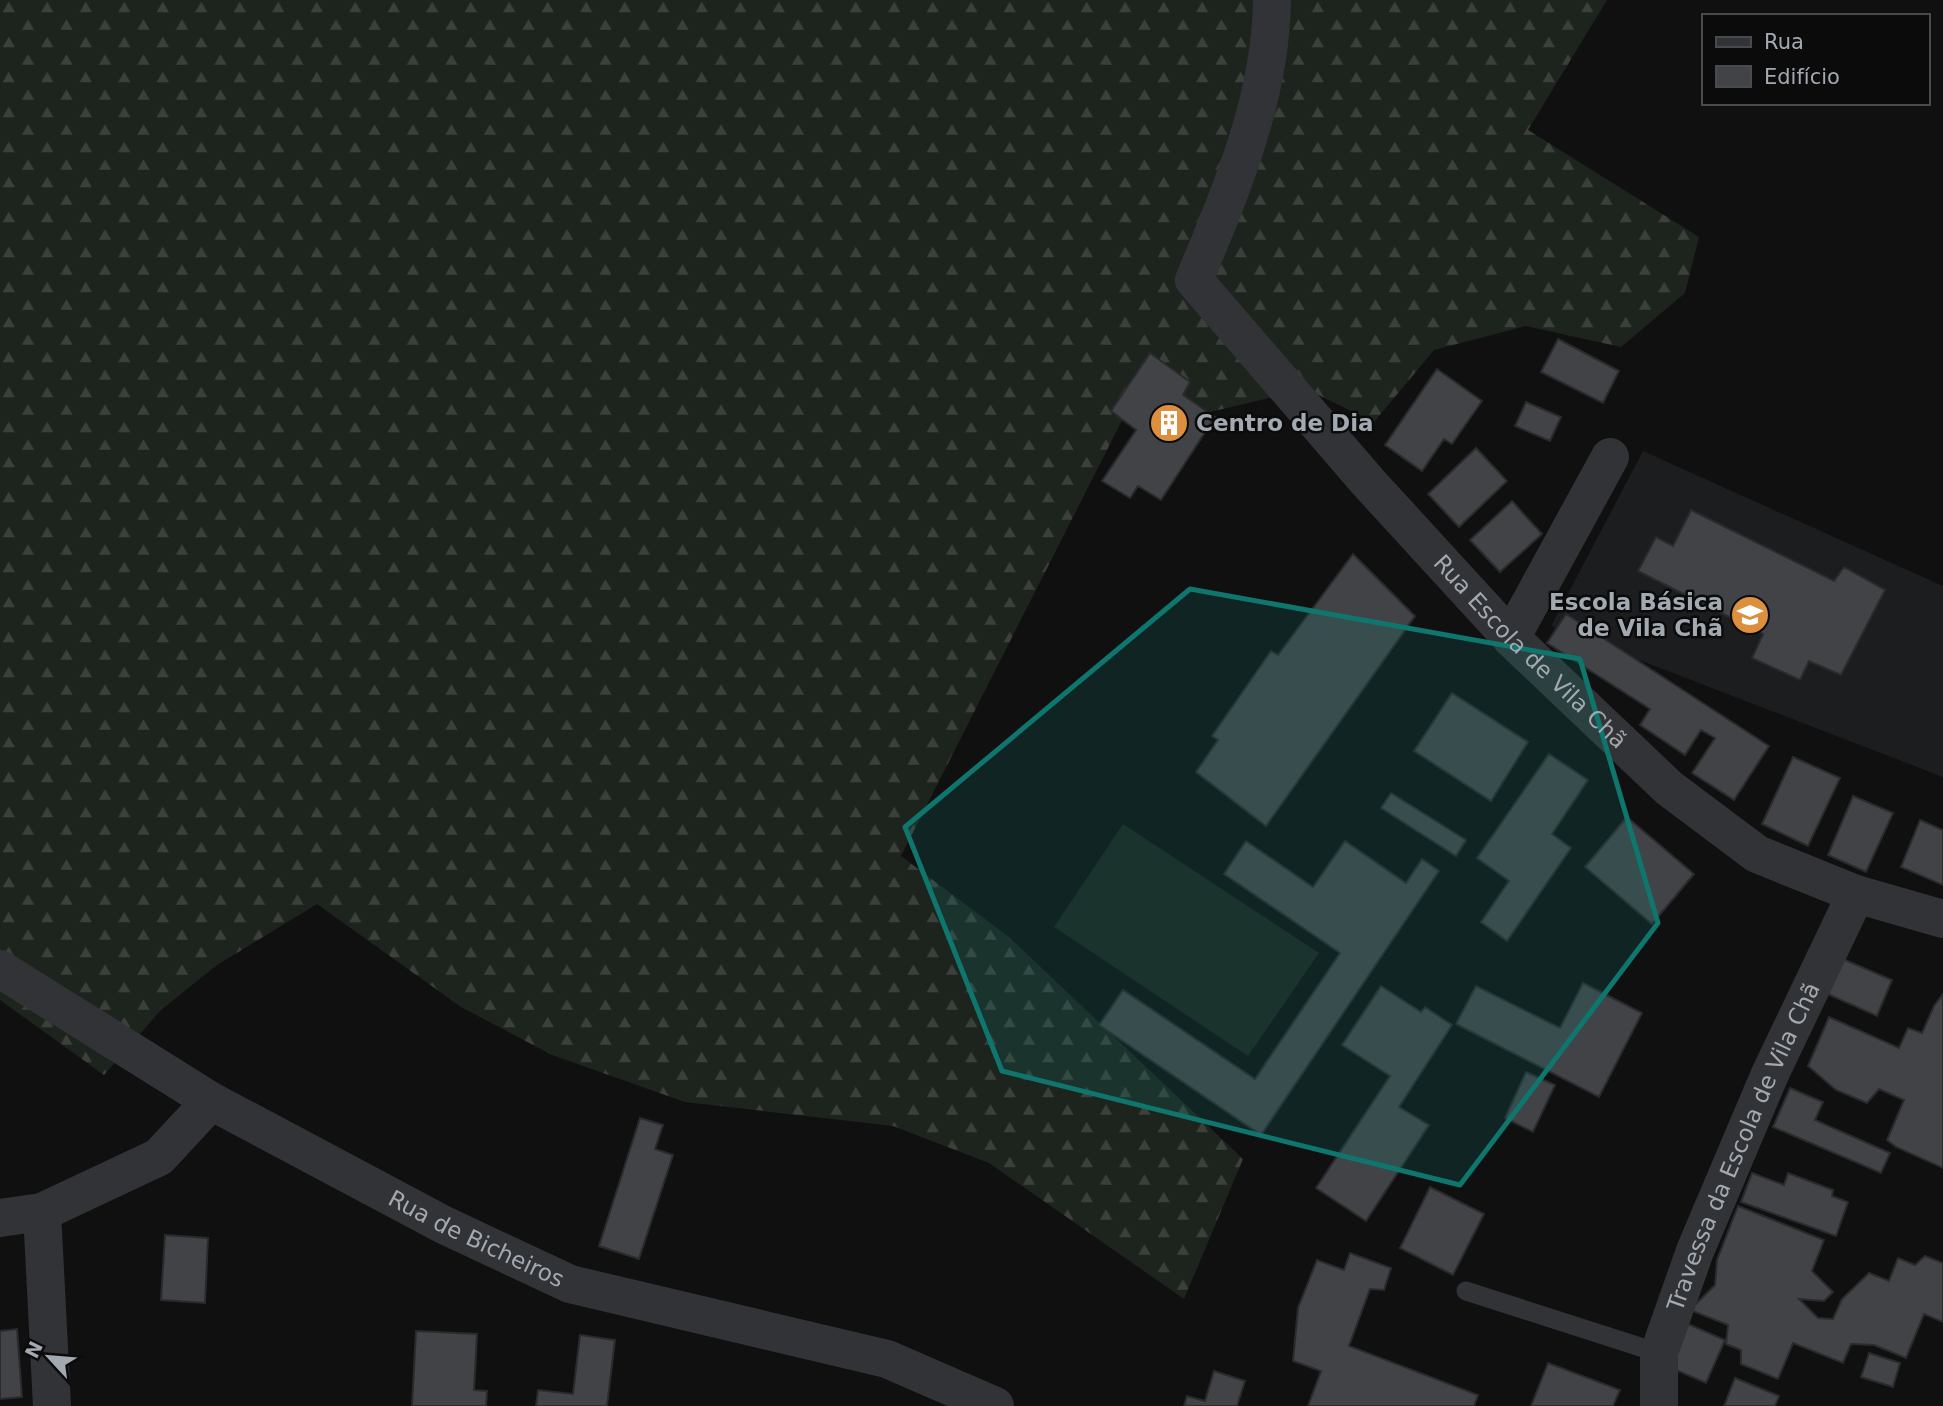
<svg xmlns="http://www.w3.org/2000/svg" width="1943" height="1406" font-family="'DejaVu Sans',sans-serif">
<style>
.built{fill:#1c1d1e}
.forest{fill:url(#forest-firs)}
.pitch{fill:#1d231d}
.building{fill:#424347;stroke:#2a2b2d;stroke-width:2}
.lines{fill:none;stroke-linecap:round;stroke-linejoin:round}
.lane{stroke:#323336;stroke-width:19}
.street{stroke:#323336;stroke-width:38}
.marked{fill:#0f766e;fill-opacity:0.2;stroke:#0f766e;stroke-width:5;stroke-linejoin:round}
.labels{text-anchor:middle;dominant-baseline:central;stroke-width:5;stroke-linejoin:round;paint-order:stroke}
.poi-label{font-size:23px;font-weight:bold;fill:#a3a9b1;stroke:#0b0b0c;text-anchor:start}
.street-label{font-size:23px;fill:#a3a9b1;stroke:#0b0b0c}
</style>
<defs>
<pattern id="forest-firs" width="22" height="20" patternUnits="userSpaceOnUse" patternTransform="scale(1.75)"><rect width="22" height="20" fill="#1d231d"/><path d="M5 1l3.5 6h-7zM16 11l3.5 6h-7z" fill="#3b403b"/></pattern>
</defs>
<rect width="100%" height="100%" fill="#101011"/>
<path class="built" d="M1643 451 1943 586V777L1551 626Z"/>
<path class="forest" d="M0 0H1607L1528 130 1699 237 1685 293 1621 347 1526 326 1434 350 1374 422 1306 389 1206 413 1143 379 901 856 1009 937 1243 1159 1184 1299 989 1163 893 1126 685 1102 552 1055 461 1007 317 904 217 965 161 1010 104 1075 0 1000Z"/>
<path class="pitch" d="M1123 824 1319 953 1248 1056 1054 927Z"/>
<path class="building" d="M1558 339 1619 371 1603 403 1541 372Z
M1150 353 1190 382 1183 395 1215 417 1161 500 1138 486 1130 498 1102 481 1136 430 1111 411Z
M1437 369 1482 401 1452 444 1444 439 1422 471 1385 445Z
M1526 402 1561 417 1550 441 1515 426Z
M1476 448 1507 481 1459 527 1428 494Z
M1512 501 1542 534 1500 572 1470 540Z
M1691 510 1834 581 1844 567 1885 590 1841 675 1809 661 1800 680 1752 658 1763 634 1638 571 1656 537 1673 546Z
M1353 554 1415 616 1266 826 1196 772 1218 740 1212 736 1271 651 1278 655Z
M1566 614 1769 746 1734 800 1692 773 1715 738 1701 730 1685 755 1640 725 1650 709 1547 643Z
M1452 693 1528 742 1491 801 1414 751Z
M1549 754 1588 780 1552 834 1571 848 1507 941 1481 922 1509 881 1477 858Z
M1793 757 1840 778 1808 846 1762 824Z
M1391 793 1466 840 1456 856 1381 808Z
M1853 796 1893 813 1866 872 1828 855Z
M1627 817 1694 874 1652 924 1585 867Z
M1920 820 1943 830V885L1901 867Z
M1246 841 1313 887 1345 841 1406 883 1422 859 1439 871 1261 1135 1099 1025 1123 990 1255 1079 1340 953 1224 874Z
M1838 957 1892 980 1877 1016 1823 992Z
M1583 983 1642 1013 1599 1097 1456 1024 1476 986 1560 1028Z
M1381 986 1421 1012 1425 1007 1452 1025 1399 1107 1429 1125 1366 1221 1316 1188 1390 1076 1342 1045Z
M1943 994V1168L1896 1147 1887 1140 1904 1100 1879 1089 1867 1103 1836 1090 1808 1066 1829 1017 1899 1048 1908 1028 1922 1033 1934 1006Z
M1526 1072 1555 1085 1533 1132 1505 1118Z
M1790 1088 1823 1102 1815 1120 1890 1153 1881 1173 1773 1127Z
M640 1118 663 1125 655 1149 673 1155 639 1259 599 1246Z
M1752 1173 1784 1185 1788 1173 1833 1190 1832 1196 1848 1202 1836 1236 1741 1202Z
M1430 1187 1484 1214 1453 1275 1400 1248Z
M1738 1206 1824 1240 1812 1271 1833 1292 1824 1301 1799 1299 1818 1318 1833 1319 1842 1299 1869 1273 1889 1281 1898 1258 1915 1265 1925 1256 1943 1263V1322L1924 1314 1906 1358 1874 1345 1851 1344 1843 1363 1793 1343 1778 1379 1741 1364V1350L1726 1344 1728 1325 1690 1310 1715 1285 1717 1260Z
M165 1235 208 1238 205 1303 161 1300Z
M1350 1253 1391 1268 1384 1290 1370 1289 1349 1346 1478 1395 1474 1406H1308L1321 1371 1293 1361 1298 1308 1317 1260 1344 1270Z
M1688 1324 1725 1340 1706 1383 1669 1367Z
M17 1329 22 1397 0 1399V1331Z
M416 1331 477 1334 474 1390 487 1391 486 1406H412Z
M580 1335 615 1340 607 1406H536L538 1390 573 1394Z
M1869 1353 1900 1363 1893 1387 1861 1377Z
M1548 1363 1620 1390 1613 1406H1531Z
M1214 1371 1245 1381 1237 1406H1184L1187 1396 1205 1401Z
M1735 1378 1779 1396 1775 1406H1724Z"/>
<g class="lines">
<path class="lane" d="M1466 1291 1659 1353"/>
<g class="street">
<path id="s1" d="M1272 0C1271 98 1231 191 1194 280L1368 482 1511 638 1669 788 1757 854 1856 894 1943 919"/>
<path d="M1511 638 1610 457"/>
<path id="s2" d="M0 969 211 1101 444 1225 570 1284 887 1359 995 1406"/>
<path d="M42 1212 52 1406"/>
<path d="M0 1218 42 1212 159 1157 211 1101"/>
<path id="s3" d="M1659 1406V1353L1695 1251 1770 1074 1856 894"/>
</g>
</g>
<path class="marked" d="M1190 589 1580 659 1658 923 1460 1185 1002 1071 905 827Z"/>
<defs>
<symbol id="building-disc" viewBox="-11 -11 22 22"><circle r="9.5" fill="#dc8f3d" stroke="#0b0b0c"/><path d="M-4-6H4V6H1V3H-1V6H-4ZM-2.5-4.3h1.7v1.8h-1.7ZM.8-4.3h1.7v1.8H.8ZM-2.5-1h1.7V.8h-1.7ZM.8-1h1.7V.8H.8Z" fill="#fff"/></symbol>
<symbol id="school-disc" viewBox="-11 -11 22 22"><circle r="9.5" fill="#dc8f3d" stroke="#0b0b0c"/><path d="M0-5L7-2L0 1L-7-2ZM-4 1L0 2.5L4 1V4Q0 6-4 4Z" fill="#fff"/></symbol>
</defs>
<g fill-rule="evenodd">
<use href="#building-disc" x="1147" y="401" width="44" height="44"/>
<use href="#school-disc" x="1728" y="593" width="44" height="44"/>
</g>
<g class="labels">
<g class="poi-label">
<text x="1196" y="423">Centro de Dia</text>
<text x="1723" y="602" text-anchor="end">Escola Básica<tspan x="1723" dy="26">de Vila Chã</tspan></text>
</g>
<g class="street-label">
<text stroke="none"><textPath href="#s1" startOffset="794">Rua Escola de Vila Chã</textPath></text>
<text stroke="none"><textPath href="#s3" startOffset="276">Travessa da Escola de Vila Chã</textPath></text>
<text stroke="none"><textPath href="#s2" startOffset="548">Rua de Bicheiros</textPath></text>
</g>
</g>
<rect x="1702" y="14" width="228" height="91" fill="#0b0b0c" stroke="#484a4e" stroke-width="2"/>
<rect x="1716" y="37" width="35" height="10" fill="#323336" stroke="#484a4e" stroke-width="2"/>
<text x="1764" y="49" font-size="21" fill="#a3a9b1">Rua</text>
<rect x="1716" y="66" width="35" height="21" fill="#424347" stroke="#484a4e" stroke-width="2"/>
<text x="1764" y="84" font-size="21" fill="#a3a9b1">Edifício</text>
<g transform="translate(49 1357) rotate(296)" stroke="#0b0b0c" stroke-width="5" paint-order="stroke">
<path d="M0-5L12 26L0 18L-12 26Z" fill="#a3a9b1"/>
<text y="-10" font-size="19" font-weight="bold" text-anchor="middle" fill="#a3a9b1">N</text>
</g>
</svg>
